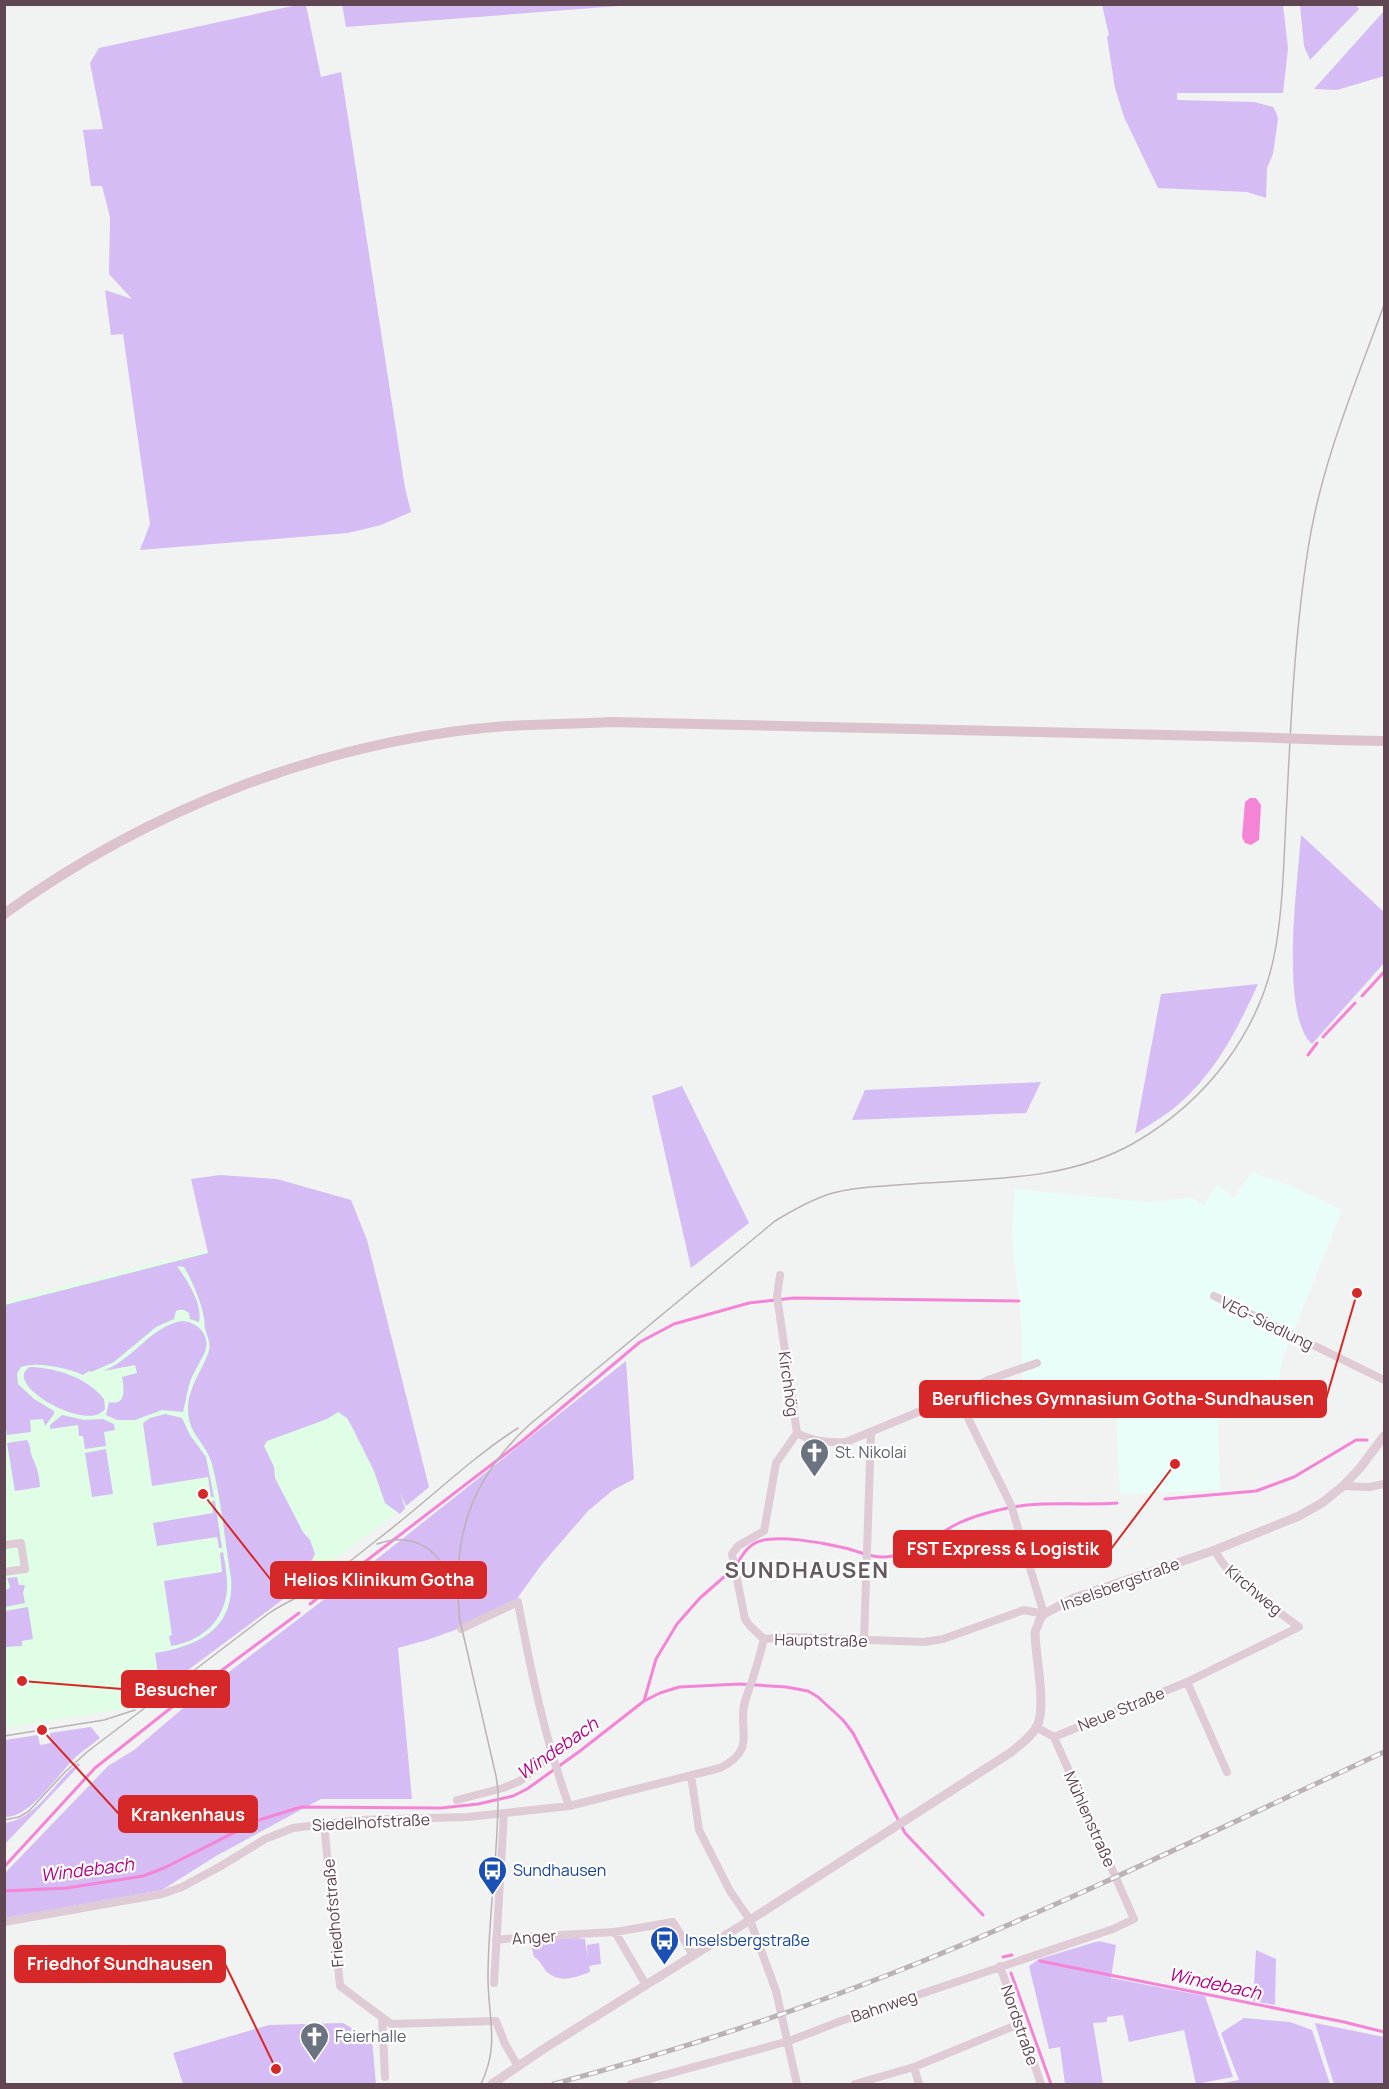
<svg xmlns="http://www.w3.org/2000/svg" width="1389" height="2089" font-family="Manrope,sans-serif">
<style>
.commercial{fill:#eafef9}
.medical{fill:#e0fde5}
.green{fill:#d5bcf4}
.water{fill:#f485d6}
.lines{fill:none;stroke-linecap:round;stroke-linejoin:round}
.stream{stroke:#f485d6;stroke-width:3}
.minor{stroke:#decbd5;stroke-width:8}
.tertiary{stroke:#decbd5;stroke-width:9}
.secondary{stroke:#dbc2cc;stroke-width:10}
.tram{stroke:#bbb2b5;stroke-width:1.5}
.rail-casing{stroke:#bbb2b5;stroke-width:5}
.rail{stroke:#fff;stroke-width:3;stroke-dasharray:9;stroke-linecap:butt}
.secondary-bridge{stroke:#dbc2cc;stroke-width:10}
.labels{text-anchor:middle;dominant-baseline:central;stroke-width:4.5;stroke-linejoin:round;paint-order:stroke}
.street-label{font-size:16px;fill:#604652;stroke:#fff}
.worship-label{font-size:16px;fill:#5b616d;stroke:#fff;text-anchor:start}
.transit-label{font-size:16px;fill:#164399;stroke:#fff;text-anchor:start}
.water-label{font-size:18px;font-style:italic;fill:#ba0086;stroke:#fff}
.district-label{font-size:22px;font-weight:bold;letter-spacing:1.5px;fill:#665c60;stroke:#fff}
.leader{fill:none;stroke:#d62828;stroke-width:2}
.callout-dot{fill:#d62828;stroke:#fff;stroke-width:2}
.callout{fill:#d62828;stroke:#d62828;stroke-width:2}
.callout-label{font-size:18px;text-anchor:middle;font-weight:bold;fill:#fff}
</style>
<rect width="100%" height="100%" fill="#f0f3f1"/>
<path class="commercial" d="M1252 1172 1293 1187 1342 1210 1283 1358 1275 1396 1217 1398 1220 1490 1120 1494 1115 1392 1023 1404 1022 1330 1012 1237 1015 1189 1146 1202 1191 1198 1204 1205 1217 1184 1234 1198Z"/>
<path class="medical" d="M208 1250 225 1261 208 1270 207 1310 219 1313 284 1289 323 1280 340 1282 358 1297 398 1482 406 1506 150 1695 121 1709 5 1728V1301Z"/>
<path class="green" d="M342 4H632V5L346 27Z
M297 5H306L321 77 341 72 405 488 411 512 381 525 348 533 140 550 150 524 123 334 111 335 105 290 132 299 109 274 110 217 102 186H91L83 130 103 129 90 63 99 48Z
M1102 5H1283L1288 48 1283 93H1177V100L1254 102 1273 107 1276 112 1278 119 1273 154 1267 168 1266 198 1247 192 1158 188 1124 117 1115 88 1107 37 1109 35Z
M1300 5H1356L1359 9 1310 60 1304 46Z
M1384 11V76L1337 90 1314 89Z
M1301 835 1384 912V963L1312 1044C1279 1014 1298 880 1301 835Z
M1258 984C1238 1028 1217 1070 1180 1103 1167 1115 1150 1124 1135 1134L1161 994Z
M1041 1082 1026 1113 852 1120 865 1090Z
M682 1086 749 1223 691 1268 652 1096Z
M220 1175 277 1179 351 1200 367 1240 429 1487 406 1506 400 1492 405 1508 400 1514 385 1503 374 1471 351 1425 347 1418 338 1412 327 1419 267 1441 264 1446 274 1467 275 1478 303 1532 310 1540 315 1554 304 1576 296 1582 293 1592 153 1696 149 1687 148 1676 158 1674 155 1653C198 1646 235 1629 231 1578 225 1542 221 1498 212 1464 208 1447 192 1436 189 1419 184 1394 199 1376 208 1354 212 1343 207 1337 205 1328 204 1324 205 1322 204 1318 202 1304 192 1280 184 1267L177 1266C187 1280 203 1304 199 1322L190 1319 189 1313C184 1309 181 1309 176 1311L174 1319 156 1327 114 1362 91 1372 89 1371 83 1375C68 1368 37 1361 21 1367L17 1374 18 1384 34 1399 54 1411V1414L45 1426 43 1419 30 1420 31 1432 7 1435 4 1417 5 1305 208 1253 191 1179Z
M182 1321C199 1322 212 1337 204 1354 200 1362 195 1370 191 1379 187 1390 186 1401 183 1412L162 1410 135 1420H117L106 1415 109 1402C127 1406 124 1388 122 1377L137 1373 135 1365 104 1371C109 1368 116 1365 121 1361 142 1347 155 1326 182 1321Z
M626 1361 634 1479 613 1490 588 1511 542 1564 516 1600 455 1630 427 1640 398 1648 412 1799H321L216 1856 162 1890 5 1918V1873L108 1766 134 1750 195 1698 382 1555Z
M30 1367C57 1368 86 1377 104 1399L105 1409C87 1434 0 1383 30 1367Z
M165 1414 182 1418 190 1435 206 1457 214 1497H211L208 1477 152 1486 143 1423 150 1418Z
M62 1415 84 1420 103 1419 114 1424 115 1430 104 1432 106 1446 85 1449 83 1436H79L78 1425 50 1429V1425Z
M27 1440C31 1446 30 1453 33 1459 38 1470 39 1475 40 1487L15 1491 7 1443Z
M106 1449 113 1494 92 1497 85 1453Z
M212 1501H215L222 1548H219L217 1537 157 1546 153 1523 213 1513Z
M223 1552C225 1564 228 1578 227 1590 224 1622 201 1641 171 1646L169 1636 172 1635 164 1581 222 1572 220 1553Z
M17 1577 19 1585H25L23 1593 25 1603 5 1607V1590L9 1589 10 1586 7 1578Z
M28 1607 33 1639 22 1641V1646L5 1647V1611Z
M91 1727 100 1738C93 1744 85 1749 78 1755 59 1772 31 1818 5 1817V1740L38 1735 40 1745 51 1743 50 1733Z
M78 1763 80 1765 5 1844V1823C38 1818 53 1783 78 1763Z
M575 1938 585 1939 588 1959 587 1945 599 1943 601 1964 589 1966 590 1972C576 1977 561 1984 547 1972 542 1967 541 1961 534 1957L530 1941Z
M1099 1941 1116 1945 1111 1978 1205 1996 1233 2077 1196 2084 1184 2030 1129 2042 1123 2015 1107 2017V2022L1093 2023 1103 2084H1065L1060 2047 1049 2049 1029 1966 1039 1959Z
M1256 1950 1276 1959 1275 2005 1253 2001Z
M1244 2018 1290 2022 1312 2030 1330 2084H1218L1239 2080 1221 2033Z
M343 2023 372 2040 376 2084H183L173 2053 269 2025Z
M1315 2023 1384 2037V2084H1334Z"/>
<path class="water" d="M1250 798H1256L1261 805 1259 840 1251 845 1245 843 1242 837 1245 802Z"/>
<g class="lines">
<path class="stream" d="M1362 996 1384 972
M1323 1037 1355 1003
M1308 1055 1317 1043
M1165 1499 1256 1491 1294 1477 1356 1440H1367
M737 1564C742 1556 746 1548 755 1543 772 1533 825 1543 845 1548 858 1551 871 1558 885 1557 914 1556 934 1535 959 1523 972 1517 989 1512 1003 1509 1040 1500 1079 1506 1117 1503
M310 1604 521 1442 640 1342 674 1324 749 1303 794 1298 1019 1301
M644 1701 656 1659 677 1624 700 1598 733 1569
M4 1867 95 1768 167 1711 299 1613
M4 1891 67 1888 143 1876 164 1868 259 1820 301 1807 441 1808 478 1804 513 1796 527 1789 580 1751 644 1701 660 1693 679 1687 740 1684 786 1687 808 1691 818 1697 843 1720 853 1733 905 1833 983 1915
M1003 1957 1012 1955
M1040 1961 1344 2022 1384 2032
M1011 1973 1051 2084"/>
<path class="minor" d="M1214 1296 1384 1380
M797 1433C812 1442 829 1443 846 1442L957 1396 988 1380 1037 1363
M1343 1486 1369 1487 1384 1484
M4 1545 21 1543 25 1569 4 1572
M461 1629 518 1602C531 1672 545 1739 569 1806
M764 1639 789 1637 924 1642 943 1639 1024 1610 1044 1614 1011 1505 957 1396
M764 1639 750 1626 745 1619 732 1554 738 1546 764 1531 776 1463 797 1433 777 1296 780 1275
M864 1640 871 1432
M1187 1682 1227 1772
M1054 1737 1187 1682 1299 1627C1275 1609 1226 1577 1215 1550
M691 1775 699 1830 730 1891 750 1920 776 1991 797 2084
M457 1800 503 1788 520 1781 552 1756
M324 1824 340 1986 391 2024 496 2021 505 2044 518 2066
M4 1922 162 1894 182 1887 221 1866 265 1839 293 1828 358 1820 468 1817 569 1806 720 1768C760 1748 735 1728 746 1698 753 1679 759 1659 764 1639
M615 1932 646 1985
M496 1940 523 1937 615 1932 673 1922 693 1955
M1000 1966 1041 2084
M494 1983 504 1813
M382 2017 385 2077
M914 2067 919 2084
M631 2084 789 2041 841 2021 1113 1929 1134 1919 1054 1737 1036 1727
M855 2084 914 2067 1019 2024"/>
<path class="tertiary" d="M492 2084 545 2048 750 1920 1010 1753C1019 1745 1031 1738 1037 1726 1047 1707 1035 1655 1035 1632L1040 1619 1044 1614 1074 1598 1215 1550 1299 1516 1322 1503 1343 1486 1360 1468 1384 1436"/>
<path class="secondary" d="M1335 740 1384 741
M4 914C150 808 326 740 506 726 540 724 576 724 610 722L1252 737"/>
<path class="tram" d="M377 1544C416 1530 443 1552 453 1589
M459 1616 496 1776 498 1790C499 1852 488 1915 488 1977 488 2019 500 2044 481 2084
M460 1622C451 1541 468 1482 529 1425L775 1221C793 1210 812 1199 833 1193 854 1187 875 1187 896 1185 976 1178 1062 1184 1134 1143 1207 1101 1262 1030 1276 946 1284 898 1284 848 1287 799 1291 716 1295 632 1308 549 1321 464 1355 385 1384 305
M4 1736 104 1720 135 1710
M4 1820 19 1817 29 1811 65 1772 87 1752 268 1614C283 1603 301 1597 316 1586 337 1572 358 1555 378 1539 426 1503 468 1460 518 1428"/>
<defs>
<path id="rail" d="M554 2084C679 2050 803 2010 923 1961 1079 1897 1231 1823 1384 1752"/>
</defs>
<use href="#rail" class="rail-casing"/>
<use href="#rail" class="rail"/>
<path class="secondary-bridge" d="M1252 737 1335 740"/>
</g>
<defs>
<symbol id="church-pin" viewBox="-11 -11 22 30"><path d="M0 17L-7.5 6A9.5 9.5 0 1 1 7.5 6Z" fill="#6b7280" stroke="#fff"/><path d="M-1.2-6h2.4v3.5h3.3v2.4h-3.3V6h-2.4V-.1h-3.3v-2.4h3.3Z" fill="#fff"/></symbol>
<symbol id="bus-pin" viewBox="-11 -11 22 30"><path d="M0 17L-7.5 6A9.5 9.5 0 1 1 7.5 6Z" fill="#1a4fb4" stroke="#fff"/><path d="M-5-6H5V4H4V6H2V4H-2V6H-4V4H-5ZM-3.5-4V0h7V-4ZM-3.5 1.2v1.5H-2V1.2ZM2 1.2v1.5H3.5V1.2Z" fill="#fff"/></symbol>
</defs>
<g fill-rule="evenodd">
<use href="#church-pin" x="798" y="1436" width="33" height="45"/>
<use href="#bus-pin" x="476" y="1854" width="33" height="45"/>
<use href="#bus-pin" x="648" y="1924" width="33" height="45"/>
<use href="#church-pin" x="298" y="2020" width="33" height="45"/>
</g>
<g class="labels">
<g class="street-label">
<text transform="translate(1267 1323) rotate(26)">VEG-Siedlung</text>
<text transform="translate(789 1384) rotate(82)">Kirchhög</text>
<text transform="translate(1120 1584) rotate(-20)">Inselsbergstraße</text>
<text transform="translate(1254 1590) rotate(40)">Kirchweg</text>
<text transform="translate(821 1640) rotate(1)">Hauptstraße</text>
<text transform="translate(1121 1709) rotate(-22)">Neue Straße</text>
<text transform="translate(1090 1819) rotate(66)">Mühlenstraße</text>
<text transform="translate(371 1822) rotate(-3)">Siedelhofstraße</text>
<text transform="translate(333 1913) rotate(-95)">Friedhofstraße</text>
<text transform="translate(534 1937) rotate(-4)">Anger</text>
<text transform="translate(884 2006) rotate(-19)">Bahnweg</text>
<text transform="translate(1020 2025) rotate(71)">Nordstraße</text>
</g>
<g class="worship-label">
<text x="835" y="1452">St. Nikolai</text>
<text x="335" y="2036">Feierhalle</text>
</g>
<g class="transit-label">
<text x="513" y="1870">Sundhausen</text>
<text x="685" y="1940">Inselsbergstraße</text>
</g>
<g class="water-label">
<text transform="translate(557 1748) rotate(-35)">Windebach</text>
<text transform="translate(87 1869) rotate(-7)">Windebach</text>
<text transform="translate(1215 1983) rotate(12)">Windebach</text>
</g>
<g class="district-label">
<text x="807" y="1570">SUNDHAUSEN</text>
</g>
</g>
<path class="leader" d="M1357 1293L1326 1399M1175 1464L1111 1549M203 1494L271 1580M22 1681L122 1689M42 1730L119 1814M276 2069L225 1964"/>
<g class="callout-dot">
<circle cx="1357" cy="1293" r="6"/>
<circle cx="1175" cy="1464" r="6"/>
<circle cx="203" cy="1494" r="6"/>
<circle cx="22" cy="1681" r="6"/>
<circle cx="42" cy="1730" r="6"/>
<circle cx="276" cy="2069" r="6"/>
</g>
<g class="callout">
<rect x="920" y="1381" width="406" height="36" rx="6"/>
<rect x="894" y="1531" width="217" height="36" rx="6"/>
<rect x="271" y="1562" width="215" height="36" rx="6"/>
<rect x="122" y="1671" width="107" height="36" rx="6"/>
<rect x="119" y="1796" width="138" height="36" rx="6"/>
<rect x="15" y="1946" width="210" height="36" rx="6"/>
</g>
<g class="callout-label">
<text x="1123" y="1405">Berufliches Gymnasium Gotha-Sundhausen</text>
<text x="1003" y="1555">FST Express &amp; Logistik</text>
<text x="379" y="1586">Helios Klinikum Gotha</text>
<text x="176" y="1696">Besucher</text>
<text x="188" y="1821">Krankenhaus</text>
<text x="120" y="1970">Friedhof Sundhausen</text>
</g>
<rect width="1389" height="2089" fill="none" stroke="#604652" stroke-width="12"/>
</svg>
